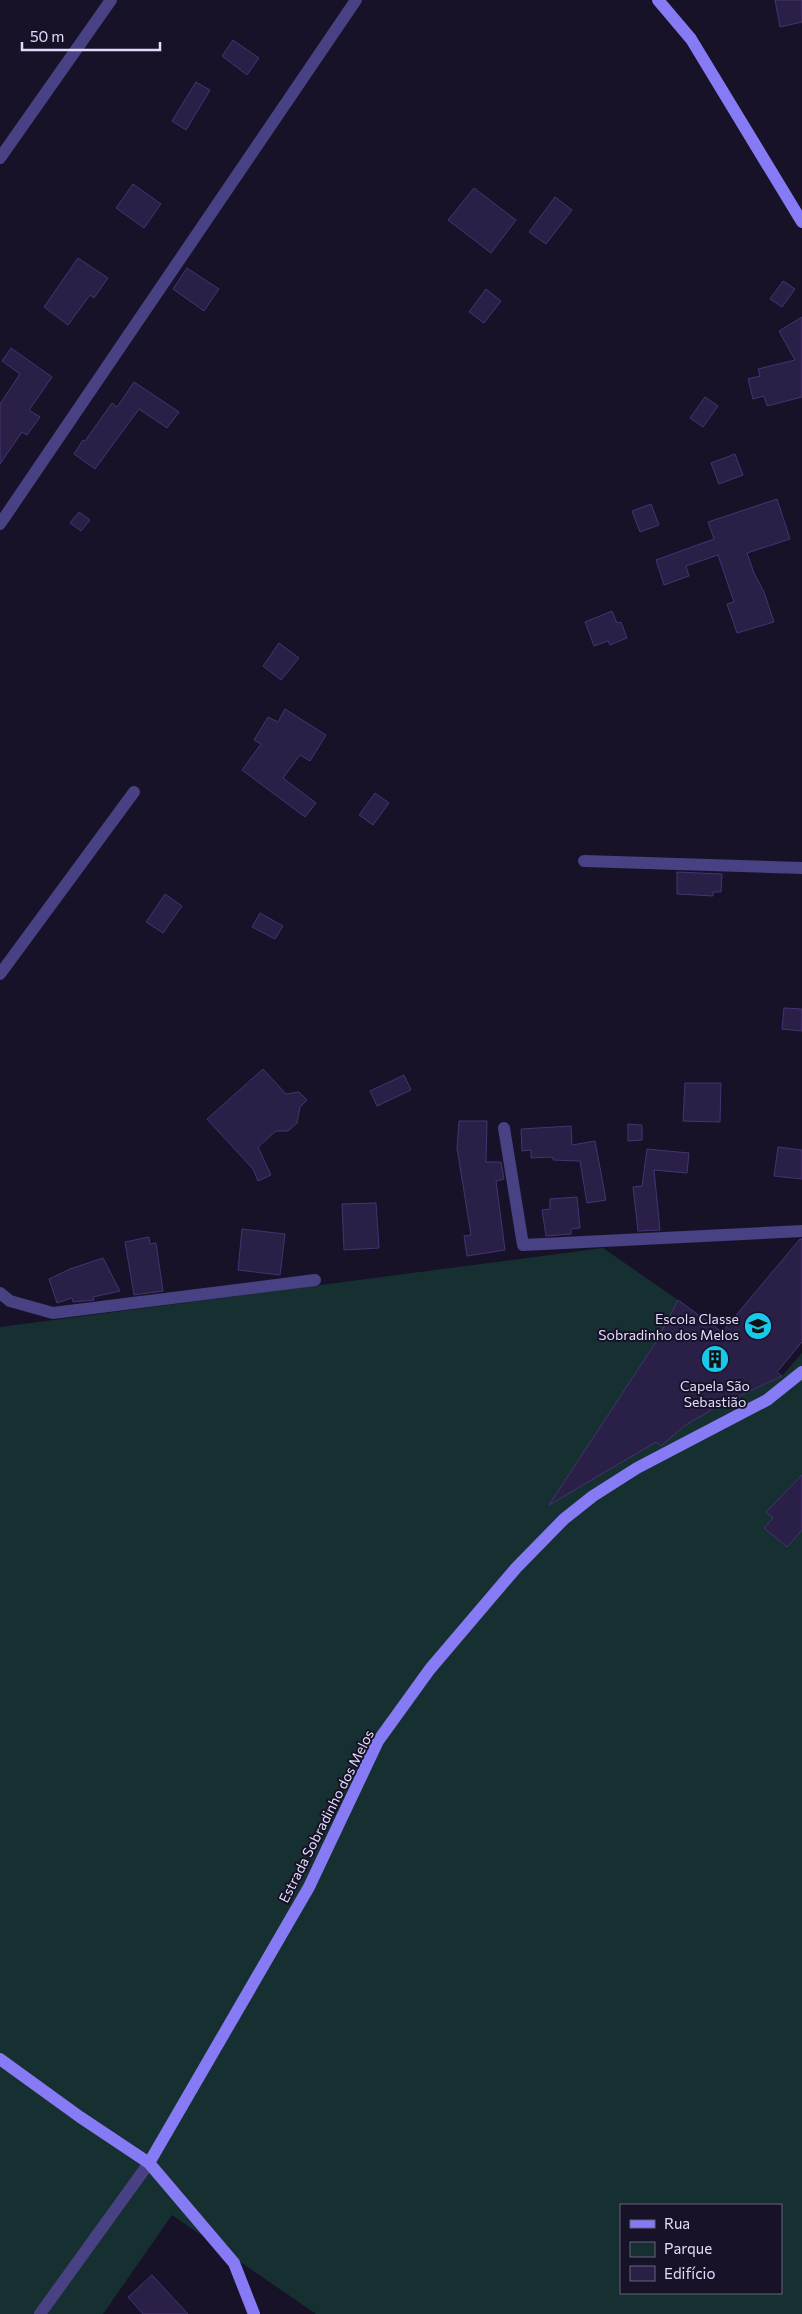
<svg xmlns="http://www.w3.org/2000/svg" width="802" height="2314" font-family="Commissioner,sans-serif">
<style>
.green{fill:#163031;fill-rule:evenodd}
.building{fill:#2a2047;stroke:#443471}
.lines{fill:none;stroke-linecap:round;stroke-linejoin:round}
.street{stroke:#484183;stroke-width:12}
.secondary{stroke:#867bf4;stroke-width:12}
.labels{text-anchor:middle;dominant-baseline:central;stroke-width:4;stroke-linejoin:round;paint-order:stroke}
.poi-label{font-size:14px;fill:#e2dcfc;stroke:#171228;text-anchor:end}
.street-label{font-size:14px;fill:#e2dcfc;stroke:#171228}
</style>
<rect width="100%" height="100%" fill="#171228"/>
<path class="green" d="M603 1248 678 1300 656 1342 550 1504 716 1407 782 1376 802 1353V2314H316L172 2215 103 2314H0V1327ZM621 2205H781V2293H621Z"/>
<path class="building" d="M775 0H802V22L780 27Z
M233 40 259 58 247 75 222 56Z
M196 82 210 90 186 130 172 121Z
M133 184 161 204 144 228 116 208Z
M474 188 516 220 491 253 448 220Z
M555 197 572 210 546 244 529 232Z
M78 258 108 278 94 298 90 295 68 325 44 307Z
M187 268 219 289 204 311 173 289Z
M783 281 795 289 782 307 770 299Z
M486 289 501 301 484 323 469 312Z
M802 317V397L767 406 764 396 753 399 748 379 760 376 758 369 795 360 779 331Z
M11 348 52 377 29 410 40 417 27 435 22 432 0 464V404L20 374 2 361Z
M134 382 179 412 167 428 139 409 95 469 74 454 83 440 85 441 112 403 117 407Z
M705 397 718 406 703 427 690 418Z
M735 454 743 475 719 484 711 463Z
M777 499 790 539 747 553 754 573 764 592 774 622 737 633 727 604 734 602 718 555 686 566 689 576 664 585 656 560 714 539 708 522Z
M651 504 659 525 640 532 632 511Z
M79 512 90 520 81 531 70 523Z
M612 611 617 623 621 622 627 638 610 645 608 641 594 646 585 622Z
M279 643 299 658 281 680 263 666Z
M285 709 326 735 310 761 300 755 283 778 316 803 305 817 242 770 261 744 254 740 268 717 278 722Z
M375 793 389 803 373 825 359 815Z
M677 872 722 874 721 892H713V896L677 894Z
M165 894 182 906 163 933 146 922Z
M260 913 283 926 275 939 252 927Z
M784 1008 802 1009V1031L782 1029Z
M263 1069 286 1094 299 1092 307 1100 300 1107 297 1123 288 1131H276L258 1147 271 1175 258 1181 253 1169 207 1119Z
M404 1075 411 1090 377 1106 370 1091Z
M685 1083H721L720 1122 683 1121Z
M459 1121H487L486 1162H501L504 1179 496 1181 505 1250 467 1256 464 1236 471 1235 457 1148Z
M628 1124 642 1125V1140L628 1141Z
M571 1126 572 1145 595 1141 606 1200 587 1203 580 1161 553 1160V1157L531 1158V1150L522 1151 521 1129Z
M778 1147 802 1150V1179L774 1176Z
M647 1149 689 1153 687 1173 654 1170 660 1230 638 1231 633 1187 642 1186Z
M577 1197 580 1228 571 1229V1234L546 1236 542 1210 550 1209V1199Z
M376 1203 379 1248 344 1250 342 1204Z
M242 1229 285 1234 280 1275 238 1270Z
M149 1237 150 1244 156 1243 163 1291 134 1295 125 1242Z
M800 1239H802V1342L777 1372 782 1376 718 1406 684 1426 661 1446 656 1442 549 1505 656 1342 678 1300 722 1332Z
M103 1258 120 1291 93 1297 94 1300 73 1302 72 1298 57 1303 49 1279 70 1269Z
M802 1475V1530L787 1547 764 1528 773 1518 766 1512Z
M152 2275 188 2314H143L128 2297Z"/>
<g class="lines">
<path class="street" d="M0 158 111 0
M0 524 356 0
M584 861 802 868
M0 974 134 792
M504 1128 523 1245 802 1231
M0 1293 10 1301 53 1313 315 1280
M40 2314 149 2163"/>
<path class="secondary" d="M658 0 691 39 802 222
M0 2059 80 2117 149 2163 234 2263 254 2314
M149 2163 309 1887 378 1741 430 1669 516 1568 564 1519 593 1496 637 1468 767 1400 802 1372"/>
</g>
<defs>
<symbol id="school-disc" viewBox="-11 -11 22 22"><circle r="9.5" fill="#18c9ec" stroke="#171228"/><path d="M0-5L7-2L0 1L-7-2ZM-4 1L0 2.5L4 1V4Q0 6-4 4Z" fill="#111"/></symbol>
<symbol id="building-disc" viewBox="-11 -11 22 22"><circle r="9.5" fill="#18c9ec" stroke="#171228"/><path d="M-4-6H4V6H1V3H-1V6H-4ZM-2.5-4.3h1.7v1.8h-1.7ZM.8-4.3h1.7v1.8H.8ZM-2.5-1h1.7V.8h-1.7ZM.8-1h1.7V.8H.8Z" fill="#111"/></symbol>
</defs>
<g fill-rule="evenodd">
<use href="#school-disc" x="742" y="1310" width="32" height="32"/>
<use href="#building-disc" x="699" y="1343" width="32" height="32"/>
</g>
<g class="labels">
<g class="poi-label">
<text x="739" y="1318">Escola Classe<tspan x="739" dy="16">Sobradinho dos Melos</tspan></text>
<text x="715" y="1385" text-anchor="middle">Capela São<tspan x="715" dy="16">Sebastião</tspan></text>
</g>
<g class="street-label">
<text transform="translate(326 1816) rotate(-63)">Estrada Sobradinho dos Melos</text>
</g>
</g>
<rect x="620" y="2204" width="162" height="90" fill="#171228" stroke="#68637d"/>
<rect x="630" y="2220" width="25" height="8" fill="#867bf4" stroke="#68637d"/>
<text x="664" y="2229" font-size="15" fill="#e2dcfc">Rua</text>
<rect x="630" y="2242" width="25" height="15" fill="#163031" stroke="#68637d"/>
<text x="664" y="2254" font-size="15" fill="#e2dcfc">Parque</text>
<rect x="630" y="2266" width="25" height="15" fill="#2a2047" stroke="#68637d"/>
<text x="664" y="2279" font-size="15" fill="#e2dcfc">Edifício</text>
<path d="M22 42v8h138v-8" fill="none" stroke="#e2dcfc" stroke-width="2.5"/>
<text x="30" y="42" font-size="15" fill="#e2dcfc" stroke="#171228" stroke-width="4" paint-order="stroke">50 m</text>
</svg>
